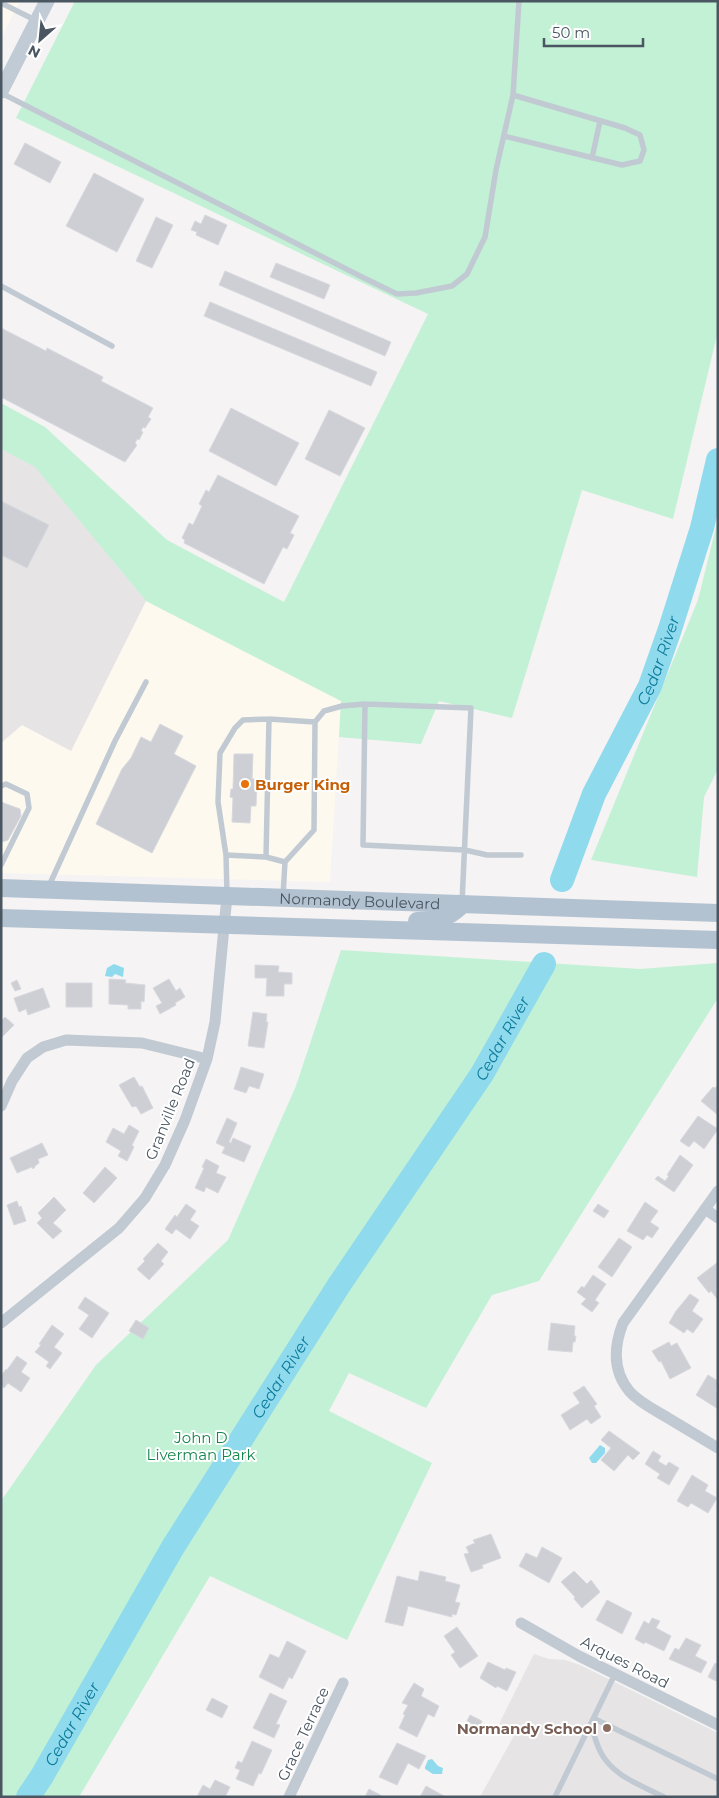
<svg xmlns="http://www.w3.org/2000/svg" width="719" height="1798" font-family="Montserrat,sans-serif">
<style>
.commercial{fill:#fdf9ef}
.education{fill:#e6e4e5}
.green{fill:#c3f1d5}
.water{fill:#90daee}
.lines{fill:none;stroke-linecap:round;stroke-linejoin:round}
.river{stroke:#90daee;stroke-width:24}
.building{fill:#cdcfd5;stroke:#d7d9de}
.service{stroke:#c1cad2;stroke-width:5.5}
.minor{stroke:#c1cad2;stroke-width:11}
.secondary{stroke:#c1cbd6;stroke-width:15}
.primary{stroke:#b3c2d1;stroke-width:18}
.food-dot{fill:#e8710a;stroke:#fff;stroke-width:2}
.education-dot{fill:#8d6e63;stroke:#fff;stroke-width:2}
.labels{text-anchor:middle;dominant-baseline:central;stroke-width:4;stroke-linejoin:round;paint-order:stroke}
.food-label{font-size:15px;font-weight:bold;fill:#c56008;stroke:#fff;text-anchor:start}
.street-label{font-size:15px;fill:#4a5661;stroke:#fff}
.park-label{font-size:15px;fill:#17864f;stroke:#fff}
.education-label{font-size:15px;font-weight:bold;fill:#785e54;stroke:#fff;text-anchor:end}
.water-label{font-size:16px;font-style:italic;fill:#0c7c9b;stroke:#fff}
</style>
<rect width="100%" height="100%" fill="#f5f3f3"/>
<path class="commercial" d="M1 1H20L1 38Z
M146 601 341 701 330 882 1 873V743L22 725 71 750Z"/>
<path class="education" d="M1 449 35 466 146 601 71 751 22 725 1 743Z
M534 1654 549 1659 565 1660 580 1665 718 1733V1797H480L516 1732 499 1724Z"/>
<path class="green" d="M75 1H718V331L673 519 582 490 512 718 439 701 421 744 339 737 341 701 146 601 35 467 1 449V403L45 427 167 540 284 602 428 314 16 118Z
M718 519V769L704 797 697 877 591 860 698 600Z
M341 950 640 969 718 963V998L539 1281 492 1295 426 1408 349 1373 329 1411 432 1463 347 1640 210 1576 79 1797H1V1501L96 1365 228 1240 296 1086Z"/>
<path class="water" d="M114 964 124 968 123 977 115 974 112 977 105 976 107 968Z
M600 1445 605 1448V1453L596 1463H592L589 1458Z
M432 1759 438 1766 443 1768 442 1774H433L425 1769V1767L428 1760Z"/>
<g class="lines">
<g class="river">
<path id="s1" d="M562 880 594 794 650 686 670 629 702 528 718 460"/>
<path id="s2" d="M28 1797 42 1776 173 1547 339 1285 482 1074 544 964"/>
</g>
</g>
<path class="building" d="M25 143 61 162 50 183 14 164Z
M94 173 144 199 117 252 66 226Z
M205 215 227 225 218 245 196 235 197 232 191 230 195 221 201 224Z
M156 217 173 225 152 268 136 261Z
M276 263 330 285 324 299 270 277Z
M225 271 391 342 385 356 219 285Z
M210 302 377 372 371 386 204 316Z
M1 328 46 351 47 348 103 377 101 381 153 408 148 417 151 419 145 428 143 427 141 431 143 432 139 440 137 439 135 443 137 445 125 462 1 397Z
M231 408 299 443 276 486 209 451Z
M329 410 365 428 340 476 305 459Z
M218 475 299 516 290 533 294 535 287 549 283 547 264 584 184 543 185 540 182 538 189 523 193 525 202 506 199 504 206 490 209 492Z
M1 501 49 525 27 568 1 555Z
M160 724 183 736 174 754 196 766 152 853 96 824 122 769 131 758 141 737 151 742Z
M234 754H253L252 779H257L256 806H251L250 823 232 822 233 798 230 797 231 789H233Z
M1 802 20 809 21 816 8 840 2 842Z
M255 965 279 966 278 972 292 973V984H284V996H266L267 978H255Z
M109 979 126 980 125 983 145 985 144 1002 141 1001V1009H128V1005L109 1004Z
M169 979 176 991 180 988 185 997 175 1003 176 1005 160 1014 156 1006 162 1003 153 988Z
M17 980 21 989 15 991 11 983Z
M66 983H92V1007H66Z
M43 988 50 1007 28 1015 26 1009 19 1012 14 998Z
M253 1012 267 1014 266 1022H268L264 1048 248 1046Z
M5 1017 14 1025 1 1038V1021Z
M241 1067 264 1074 259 1089 249 1086 246 1093 234 1089Z
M134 1077 140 1087 142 1086 153 1108 141 1114 136 1106 132 1107 119 1085Z
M718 1085V1115L701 1101 713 1087 715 1088Z
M698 1116 718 1129 704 1149 694 1141 689 1147 680 1141Z
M227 1118 237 1123 229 1142 231 1143 233 1138 251 1146 244 1162 222 1153 225 1147 216 1143Z
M129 1125 139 1131 132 1145 134 1147 127 1161 118 1156 121 1151 106 1142 113 1128 124 1134Z
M42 1143 48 1155 38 1159 39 1163 35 1166V1167L33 1169 32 1167 17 1173 10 1158Z
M680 1155 693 1165 674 1192 655 1179 658 1176 665 1181 669 1176 667 1175Z
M206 1159 219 1166 216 1173 226 1177 218 1193 206 1187 204 1192 195 1188 204 1168 202 1167Z
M105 1167 117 1178 94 1203 83 1193Z
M54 1197 66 1210 53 1223 62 1231 53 1239 37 1223 42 1218 38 1213Z
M17 1201 19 1207 21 1206 26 1221 14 1225 7 1205Z
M645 1202 658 1211 650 1222 659 1228 652 1238 647 1235 643 1240 627 1231Z
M186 1204 196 1211 190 1220 199 1226 190 1239 176 1229 172 1234 165 1229 175 1215 177 1217Z
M598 1204 609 1211 604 1218 593 1211Z
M619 1238 632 1247 612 1277 598 1267Z
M158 1243 168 1252 161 1261 164 1264 149 1280 137 1269 145 1261 143 1259Z
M718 1262V1300L711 1291 709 1293 697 1278Z
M593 1275 606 1284 595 1300 599 1303 592 1312 581 1304 586 1299 577 1292 582 1286 584 1288Z
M690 1294 699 1300 692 1311 703 1319 693 1333 687 1329 684 1333 669 1323 676 1311Z
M85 1297 109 1313 92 1338 79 1329 89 1315 78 1308Z
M136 1320 149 1328 143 1339 129 1331Z
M551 1323 575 1326 574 1336H576L575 1342H573L572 1352 548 1350Z
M52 1325 64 1334 54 1347 62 1353 50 1369 46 1366 49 1362 35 1352 41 1345 39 1344Z
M669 1342 671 1346 677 1343 691 1368 670 1379 661 1361 659 1362 652 1351Z
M17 1356 27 1363 21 1372 30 1378 21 1392 8 1383 4 1388 1 1386V1376L6 1369 7 1370Z
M708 1375 718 1381 716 1391 718 1392V1409L696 1395Z
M584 1386 597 1404 594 1406 601 1417 591 1424 587 1419 570 1430 561 1415 580 1403 573 1393Z
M609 1431 640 1453 633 1460 628 1455 614 1471 601 1460 611 1448 601 1440Z
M653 1451 661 1456 658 1461 666 1466 669 1462 679 1468 669 1485 657 1478 660 1474 645 1464Z
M692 1475 708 1485 705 1491 717 1498 708 1513 691 1503 688 1507 677 1501Z
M491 1534 501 1558 482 1565 483 1568 471 1572 464 1554 469 1553 466 1547 475 1543 473 1540Z
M542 1547 562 1558 549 1583 519 1566 526 1553 537 1558Z
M420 1571 446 1577 445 1581 460 1585 455 1602 460 1603 456 1615 452 1614V1617L408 1606 403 1626 385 1622 397 1576 418 1581Z
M574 1571 587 1584 591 1580 600 1592 582 1608 574 1599 575 1597 561 1582Z
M607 1600 632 1613 622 1634 596 1620Z
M652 1618 660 1621 656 1628 671 1636 664 1651 645 1642 644 1644 635 1639 644 1621 649 1624Z
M457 1627 478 1656 460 1668 451 1655 455 1652 444 1636Z
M686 1638 701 1645 695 1656 707 1662 701 1673 669 1659 675 1648 679 1650Z
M287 1641 306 1651 292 1679 289 1677 283 1689 259 1677 270 1654 279 1658Z
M488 1662 505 1670 506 1668 516 1672 507 1691 497 1686 496 1688 480 1678Z
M715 1663 718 1664V1681H716L708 1677Z
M414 1683 424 1689 421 1696 439 1706 434 1717 428 1714 417 1737 399 1728 405 1715 403 1714 408 1705 402 1703Z
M270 1693 287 1701 276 1724 280 1725 274 1738 253 1728Z
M212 1698 228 1706 222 1718 206 1710Z
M470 1715 482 1721 479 1728 467 1721Z
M252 1741 272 1750 261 1774 259 1773 253 1786 236 1779 240 1770 235 1768 238 1761 242 1763Z
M397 1743 426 1756 419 1769 408 1763 397 1785 379 1777Z
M215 1780 230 1787 225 1797H197L203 1785 210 1789Z
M426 1786 444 1796V1797H420Z
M369 1789 384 1797H365Z"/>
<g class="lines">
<path class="service" d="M1 3 35 20
M1 93 364 278 397 294 416 293 452 286 467 274 485 237 496 170 513 95 519 1
M504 136 622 165 640 161 644 150 640 135 625 128 513 95
M592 158 600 121
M1 286 112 346
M365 704 471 708 462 903
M315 722 324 711 342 706 365 704 363 845 465 850 487 855H521
M1 786 6 784 27 794 29 808 1 865
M226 855 218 802 220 753 235 728 243 720 269 719
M48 888 115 741 146 682
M227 894 226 855 266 857
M283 896 285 862 314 830 315 722 269 719 266 857 285 862
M595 1719 718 1779
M591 1725C594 1734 596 1743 600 1751 612 1776 641 1785 664 1797
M555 1797 615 1674"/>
<path class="minor" d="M1 1106 12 1081 27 1058 43 1047 66 1040 142 1043 207 1059
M718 1191 623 1323C614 1346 612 1371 630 1392 640 1403 655 1410 668 1418 685 1428 701 1438 718 1448
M705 1209 718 1218
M1 1323 119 1228 145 1198 165 1165 185 1120 207 1059 215 1022 227 896
M521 1623 579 1656 718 1725
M289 1797 343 1683"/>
<path class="secondary" d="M1 91 47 1"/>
<g class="primary">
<path id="s3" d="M1 888 718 913"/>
<path d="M1 918 718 940"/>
<path d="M417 921C439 920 446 920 462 905"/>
</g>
</g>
<circle class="food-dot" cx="245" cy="784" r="5"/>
<circle class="education-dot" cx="607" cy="1728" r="5"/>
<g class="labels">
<g class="food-label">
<text x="255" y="784">Burger King</text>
</g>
<g class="street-label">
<text stroke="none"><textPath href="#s3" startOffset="359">Normandy Boulevard</textPath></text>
<text transform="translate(170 1109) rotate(-68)">Granville Road</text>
<text transform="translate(625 1662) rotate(27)">Arques Road</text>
<text transform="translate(303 1734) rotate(-65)">Grace Terrace</text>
</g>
<g class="park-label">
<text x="201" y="1437">John D<tspan x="201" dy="17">Liverman Park</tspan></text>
</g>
<g class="education-label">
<text x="597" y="1728">Normandy School</text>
</g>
<g class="water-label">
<text stroke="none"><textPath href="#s1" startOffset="240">Cedar River</textPath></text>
<text stroke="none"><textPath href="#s2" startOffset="895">Cedar River</textPath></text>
<text stroke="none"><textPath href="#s2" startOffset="490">Cedar River</textPath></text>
<text stroke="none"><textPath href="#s2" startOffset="85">Cedar River</textPath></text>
</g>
</g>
<rect width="719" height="1798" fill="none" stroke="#4a5661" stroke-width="5"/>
<g transform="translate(40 40) rotate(207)" stroke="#ffffff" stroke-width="4" paint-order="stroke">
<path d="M0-4L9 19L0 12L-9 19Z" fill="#4a5661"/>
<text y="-8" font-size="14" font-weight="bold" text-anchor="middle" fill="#4a5661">N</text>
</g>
<path d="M544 38v8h99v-8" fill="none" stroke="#4a5661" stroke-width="2.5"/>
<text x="552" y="38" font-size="15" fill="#4a5661" stroke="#ffffff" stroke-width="4" paint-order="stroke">50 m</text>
</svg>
